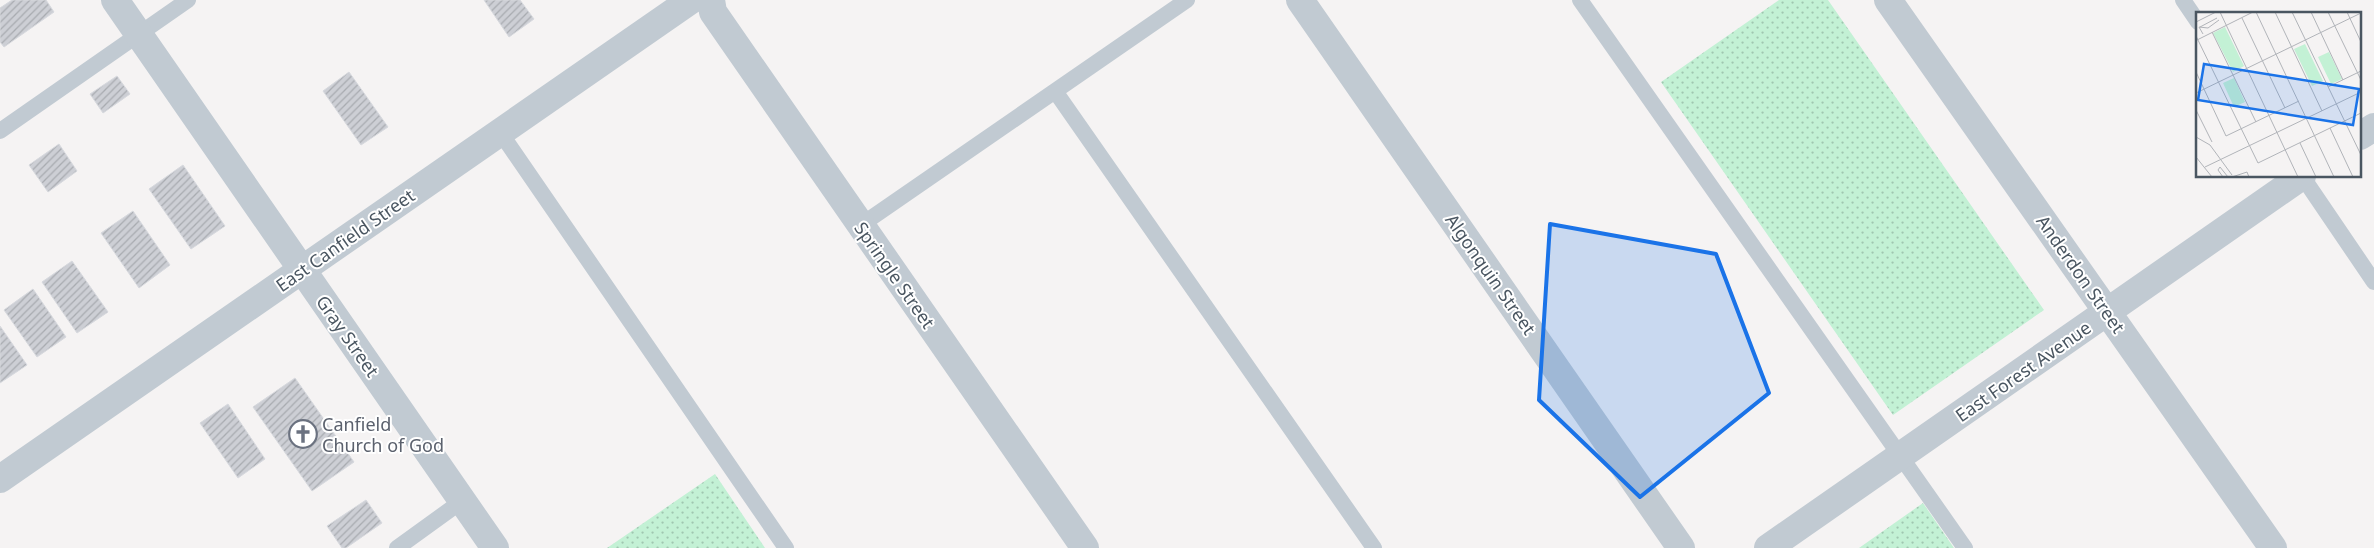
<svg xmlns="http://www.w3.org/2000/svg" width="2374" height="548" font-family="'Noto Sans',sans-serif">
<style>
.grass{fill:url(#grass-dots)}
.building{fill:url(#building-hatch);stroke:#d7d9de}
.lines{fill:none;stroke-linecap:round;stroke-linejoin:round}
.service{stroke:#c1cad2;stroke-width:16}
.minor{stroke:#c1cad2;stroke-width:28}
.marked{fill:#1a73e8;fill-opacity:0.2;stroke:#1a73e8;stroke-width:4;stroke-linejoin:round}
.labels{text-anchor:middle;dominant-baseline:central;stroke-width:4;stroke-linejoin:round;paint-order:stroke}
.street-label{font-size:18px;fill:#4a5661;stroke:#fff}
.worship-label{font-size:18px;fill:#5b616d;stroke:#fff;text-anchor:start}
.inset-road{fill:none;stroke:#b1b4b9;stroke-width:1}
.view{fill:#1a73e8;fill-opacity:0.15;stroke:#1a73e8;stroke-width:2.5}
.inset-edge{fill:none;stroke:#4a5661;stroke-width:2.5}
</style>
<defs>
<pattern id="grass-dots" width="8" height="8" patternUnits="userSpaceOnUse" patternTransform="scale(1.25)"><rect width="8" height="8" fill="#c3f1d5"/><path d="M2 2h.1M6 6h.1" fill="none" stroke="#a0c6b0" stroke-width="1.8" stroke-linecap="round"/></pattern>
<pattern id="building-hatch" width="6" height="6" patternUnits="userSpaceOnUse" patternTransform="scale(1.25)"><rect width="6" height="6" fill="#cdcfd5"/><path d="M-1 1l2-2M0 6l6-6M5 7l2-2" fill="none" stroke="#a8abb0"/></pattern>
</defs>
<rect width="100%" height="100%" fill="#f5f3f3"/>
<path class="grass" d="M1779 0H1828L2044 310 1893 415 1661 82Z
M715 474 765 548H607Z
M1923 503 1954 548H1859Z"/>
<path class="building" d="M12 0H46L54 12 4 47 0 42V8Z
M484 0H520L534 19 509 37Z
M349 72 388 127 361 145 323 91Z
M117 76 130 94 103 113 90 94Z
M59 144 77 171 48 192 29 165Z
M183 165 225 226 191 249 149 189Z
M133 211 170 265 139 288 101 233Z
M72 261 108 312 77 333 42 282Z
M33 289 66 337 37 357 4 310Z
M0 326 27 365 0 383Z
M295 378 354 462 312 491 253 407Z
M228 404 265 459 238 478 200 423Z
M366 500 382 523 346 548H342L327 526Z"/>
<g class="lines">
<path class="service" d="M1580 0 1965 548
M2183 0 2198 22
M1055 91 1374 548
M0 131 188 0
M500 132 786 548
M2302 176 2374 282
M861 225 1187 0
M397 548 462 501"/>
<path class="minor" d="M115 0 495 548
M711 0 713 12 1085 548
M1300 0 1681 548
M1888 0 2273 548
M2360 136 2374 127
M0 479 691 0
M1768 548 2302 176"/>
</g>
<path class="marked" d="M1550 224 1716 254 1769 393 1640 497 1539 400Z"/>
<defs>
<symbol id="church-ring" viewBox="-11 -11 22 22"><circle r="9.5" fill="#fff" stroke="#6b7280" stroke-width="1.5"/><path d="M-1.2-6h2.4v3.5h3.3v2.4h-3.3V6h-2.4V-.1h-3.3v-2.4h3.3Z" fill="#6b7280"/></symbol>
</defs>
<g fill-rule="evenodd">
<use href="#church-ring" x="287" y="418" width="32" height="32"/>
</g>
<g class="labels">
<g class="street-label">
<text transform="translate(345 240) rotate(-35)">East Canfield Street</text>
<text transform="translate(1491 274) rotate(55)">Algonquin Street</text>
<text transform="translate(2081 274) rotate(55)">Anderdon Street</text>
<text transform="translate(895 275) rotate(55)">Springle Street</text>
<text transform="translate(348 336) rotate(55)">Gray Street</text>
<text transform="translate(2023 371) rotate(-35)">East Forest Avenue</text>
</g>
<g class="worship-label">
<text x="322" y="424">Canfield<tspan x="322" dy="21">Church of God</tspan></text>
</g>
</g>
<g transform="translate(2196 12)">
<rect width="165" height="165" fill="#f5f3f3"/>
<path d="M29 15 48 54 37 60 17 21ZM109 32 127 69 116 74 98 37ZM133 40 146 67 135 72 122 45ZM38 66 49 90 38 95 27 71Z" fill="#c3f1d5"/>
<path class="inset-road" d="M24 0 102 165M60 0 138 165M79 0 126 99M96 0 165 143M115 0 147 68M132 0 165 68M151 0 165 30M46 6 89 96M0 10 20 0M4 15 21 6M16 20 60 110M7 22 3 15 12 16 23 8M0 24 62 151 165 101M1 28 57 0M0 60 30 124 103 89M132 75 165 59M0 81 165 1M0 98 16 130M134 116 157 165M0 125 14 133 36 163M104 131 120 165M0 145 16 165M9 155 165 80M27 165 22 158 24 155 32 165M36 165 51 160 53 165"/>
<path class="view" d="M8 52 163 77 157 113 2 88Z"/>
<rect width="165" height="165" class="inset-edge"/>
</g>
</svg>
